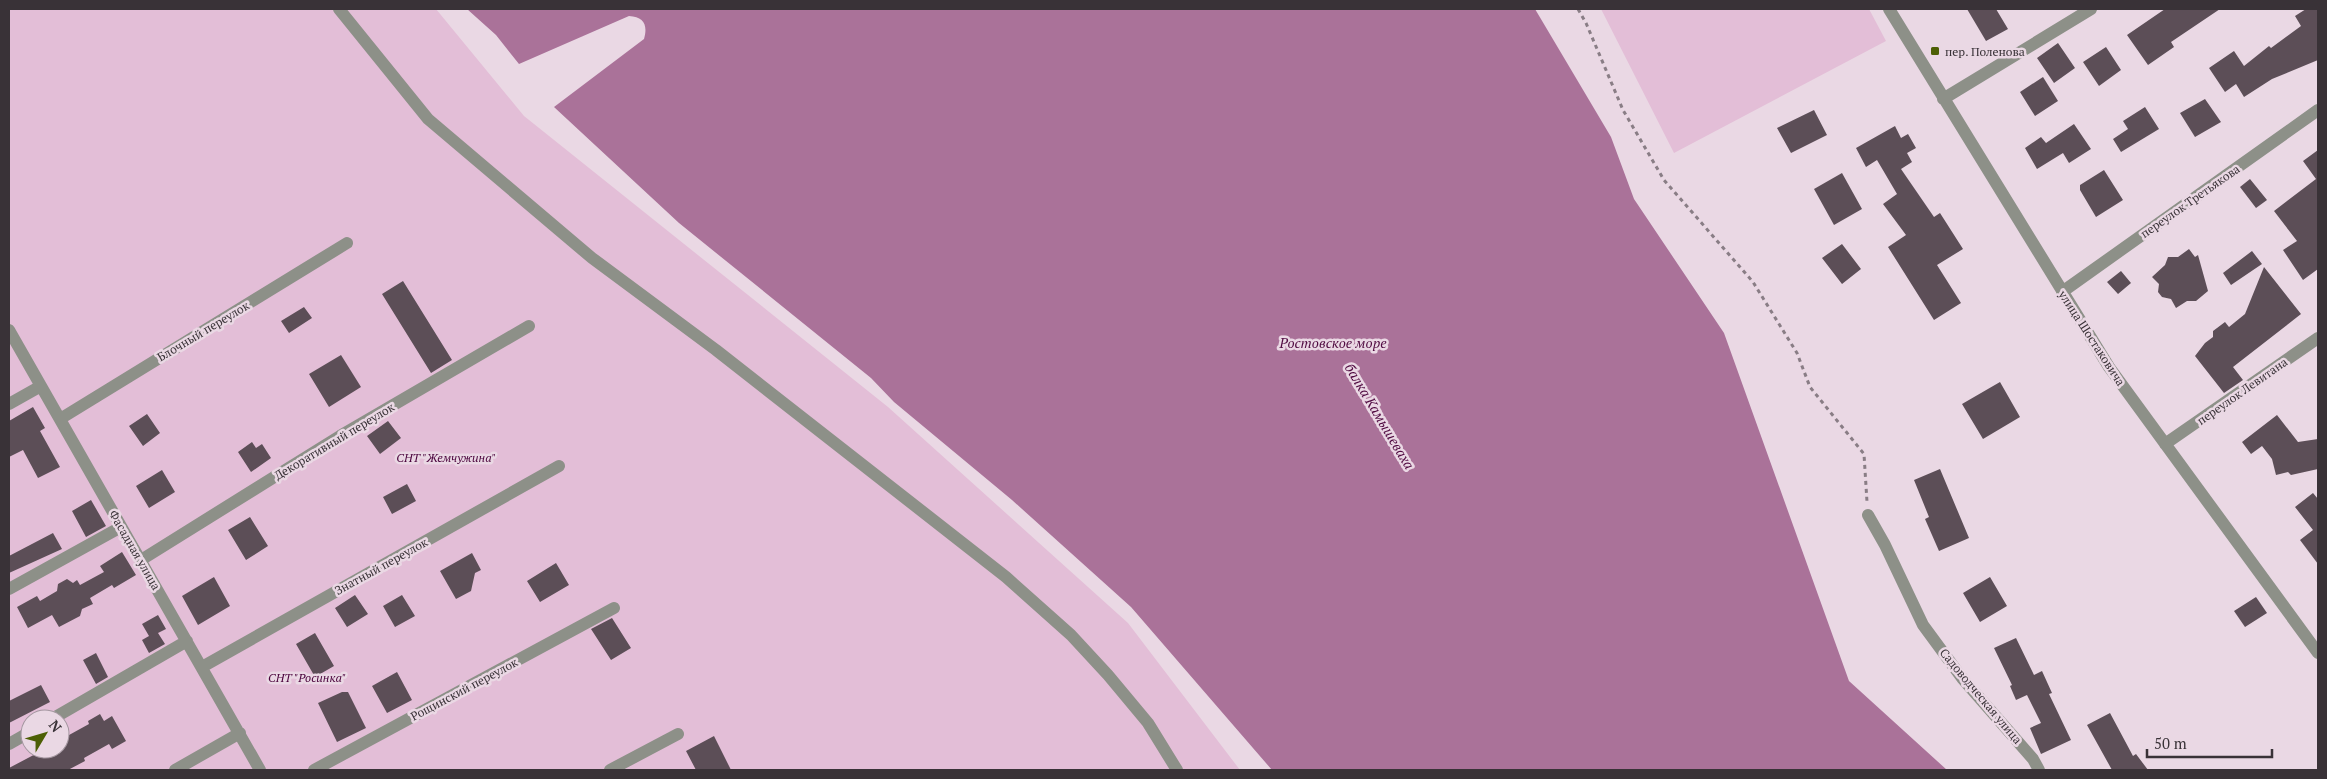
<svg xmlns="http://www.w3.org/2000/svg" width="2327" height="779" font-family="'PT Serif',serif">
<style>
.green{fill:#e3bed7;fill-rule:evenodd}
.water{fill:#aa7299}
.building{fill:#5c4e57}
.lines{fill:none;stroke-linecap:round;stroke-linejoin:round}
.path{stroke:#897d85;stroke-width:3;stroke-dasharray:4 4;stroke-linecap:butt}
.minor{stroke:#8d9088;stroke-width:12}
.poi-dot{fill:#4d5f05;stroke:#ead8e4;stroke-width:2}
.labels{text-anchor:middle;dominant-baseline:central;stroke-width:5;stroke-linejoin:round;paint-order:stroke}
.poi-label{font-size:12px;fill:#393237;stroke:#ead8e4;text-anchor:start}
.street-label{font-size:12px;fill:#393237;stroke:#ead8e4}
.park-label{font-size:12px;font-style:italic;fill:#4b043d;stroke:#ead8e4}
.water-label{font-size:14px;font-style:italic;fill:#500a41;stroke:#ead8e4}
</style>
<rect width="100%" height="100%" fill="#ead8e4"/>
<path class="green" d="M9 9H436L524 116 888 407 1128 623 1240 770H9ZM30 719H60V749H30Z
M1601 9H1869L1886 41 1674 153Z"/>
<path class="water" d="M467 9H1535L1611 137 1634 199 1724 333 1849 681 1947 770H1272L1131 607 1012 500 894 402 871 378 679 223 554 107 644 39C648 25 644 17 629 16L519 64 496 35Z"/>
<path class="building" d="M1967 9H1996L2008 29 1986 41Z
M2165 9H2220L2171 42 2174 47 2148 65 2127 35Z
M2306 9H2318V60L2272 79 2244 97 2236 84 2225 92 2209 68 2234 51 2244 66 2269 46 2271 48 2301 26 2295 16Z
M2058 43 2075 68 2054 83 2037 58Z
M2106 47 2121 70 2099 86 2083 62Z
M2043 77 2058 101 2035 116 2020 92Z
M2205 99 2221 122 2195 137 2180 113Z
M2145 107 2159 129 2121 152 2113 139 2128 129 2123 121Z
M1814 110 1827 135 1791 153 1777 128Z
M2074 124 2091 149 2069 163 2063 153 2037 169 2025 148 2041 137 2046 143Z
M1895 126 1901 138 1908 134 1916 148 1907 153 1912 162 1901 169 1934 217 1940 213 1963 249 1937 265 1961 303 1934 320 1888 247 1906 235 1883 204 1897 194 1877 160 1866 167 1856 148Z
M2318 150V269L2303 280 2283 250 2297 241 2274 211 2316 179 2303 161Z
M2104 170 2123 200 2096 217 2080 190V185Z
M1842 173 1862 209 1834 225 1814 189Z
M2250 179 2267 200 2256 208 2240 187Z
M1842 244 1861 269 1842 284 1822 258Z
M2189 249 2195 257 2198 255 2208 291 2196 301H2187L2176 308 2171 299 2162 297 2158 292 2159 284 2152 277 2165 265 2168 257H2178Z
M2252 251 2262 264 2231 285 2223 273Z
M2264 267 2301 314 2233 367 2243 380 2224 393 2195 356 2205 343 2213 337V331L2225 322 2229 327 2245 314Z
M2121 271 2131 283 2118 294 2107 282Z
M403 281 452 360 431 373 382 294Z
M304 307 312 318 289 333 281 321Z
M341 355 361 387 329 407 309 374Z
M2000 382 2020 417 1983 439 1962 404Z
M33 407 45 428 40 431 60 467 38 478 23 450 9 457V421Z
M147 414 160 433 143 446 129 426Z
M2277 415 2298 442 2318 439V469L2291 475 2288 472 2276 475 2272 459 2262 446 2251 454 2242 442Z
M388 421 401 438 380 454 367 436Z
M252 442 256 448 262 444 271 458 251 472 238 452Z
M1940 469 1969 538 1939 551 1925 519 1929 517 1914 480Z
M162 470 175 492 149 508 136 486Z
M407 484 416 501 392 514 383 497Z
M2313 493 2318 499V564L2300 540 2313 530 2295 507Z
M91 500 106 526 86 537 72 511Z
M250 517 268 546 246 560 228 530Z
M53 533 62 549 9 573V556Z
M122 552 136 575 114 588 112 585 90 598 93 604 82 609 80 616 59 627 52 615 28 628 17 607 37 596 40 601 57 591 58 584 67 579 73 583 77 580 80 585 104 572 100 566Z
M472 553 481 570 475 573 471 591 456 599 440 571Z
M556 563 569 585 540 602 527 581Z
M214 577 230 606 198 625 182 596Z
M1990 577 2007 606 1980 622 1963 593Z
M355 595 368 614 347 627 335 608Z
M402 595 415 616 395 627 383 606Z
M2256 597 2267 613 2245 627 2234 611Z
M158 615 166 629 158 633 165 644 149 653 142 640 149 636 142 624Z
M612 618 631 648 611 660 591 629Z
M315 633 334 666 315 677 296 644Z
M2016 638 2034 675 2042 671 2052 693 2049 694 2071 740 2041 754 2030 728 2041 723 2027 695 2016 700 2010 686 2012 685 1994 648Z
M96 653 108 677 96 684 83 660Z
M397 672 412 700 387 713 372 686Z
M41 685 50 702 9 723V701Z
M342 692H348L366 728 337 742 318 703Z
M2110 713 2133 756 2136 754 2148 770H2112L2087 725Z
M100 714 104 721 112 716 126 741 112 749 109 744 84 758 85 761 68 770H9V768L45 749H60V740L89 724 88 721Z
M714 736 731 770H696L686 751Z"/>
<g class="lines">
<path class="path" d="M1578 9 1586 23 1623 110 1664 180 1753 282 1797 353 1810 387 1864 454 1867 502"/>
<path class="minor" d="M339 9 428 119 592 258 716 350 1006 577 1071 635 1108 675 1148 723 1177 770
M1889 9 2109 367 2318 653
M1943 99 2091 9
M2062 292 2318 110
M9 330 260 770
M9 404 41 386
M60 419 347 243
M2165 444 2318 338
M1868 515 1885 545 1923 625 1962 678 2033 759 2039 770
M141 560 340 436 529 326
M9 589 121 527
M202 667 559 466
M52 719 187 641
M9 744 30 732
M175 770 240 733
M314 770 614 608
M610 770 678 734"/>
</g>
<rect class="poi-dot" x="1930" y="46" width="10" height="10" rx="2.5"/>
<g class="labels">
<g class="poi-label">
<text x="1945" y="51">пер. Поленова</text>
</g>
<g class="street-label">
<text transform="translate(2190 201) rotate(-35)">переулок Третьякова</text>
<text transform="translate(203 331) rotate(-31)">Блочный переулок</text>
<text transform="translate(2092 338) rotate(57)">улица Шостаковича</text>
<text transform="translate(2242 391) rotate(-35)">переулок Левитана</text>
<text transform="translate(334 441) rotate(-31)">Декоративный переулок</text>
<text transform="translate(135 550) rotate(60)">Фасадная улица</text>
<text transform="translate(381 566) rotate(-29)">Знатный переулок</text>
<text transform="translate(464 689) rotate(-28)">Рощинский переулок</text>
<text transform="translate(1981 696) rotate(50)">Садоводческая улица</text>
</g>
<g class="park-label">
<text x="446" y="457">СНТ "Жемчужина"</text>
<text x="307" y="677">СНТ "Росинка"</text>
</g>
<g class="water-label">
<text x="1333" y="342">Ростовское море</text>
<text transform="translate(1380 416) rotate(59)">балка Камышеваха</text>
</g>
</g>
<rect width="2327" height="779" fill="none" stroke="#393237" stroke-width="20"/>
<g transform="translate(45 734) rotate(52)"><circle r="24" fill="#ead8e4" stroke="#a3969f"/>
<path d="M0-4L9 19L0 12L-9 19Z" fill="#4d5f05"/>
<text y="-8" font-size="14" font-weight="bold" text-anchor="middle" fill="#393237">N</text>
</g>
<path d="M2147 749v8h125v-8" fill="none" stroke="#393237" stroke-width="2.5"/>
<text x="2154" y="749" font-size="15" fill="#393237" stroke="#ead8e4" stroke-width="4" paint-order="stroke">50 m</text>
</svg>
